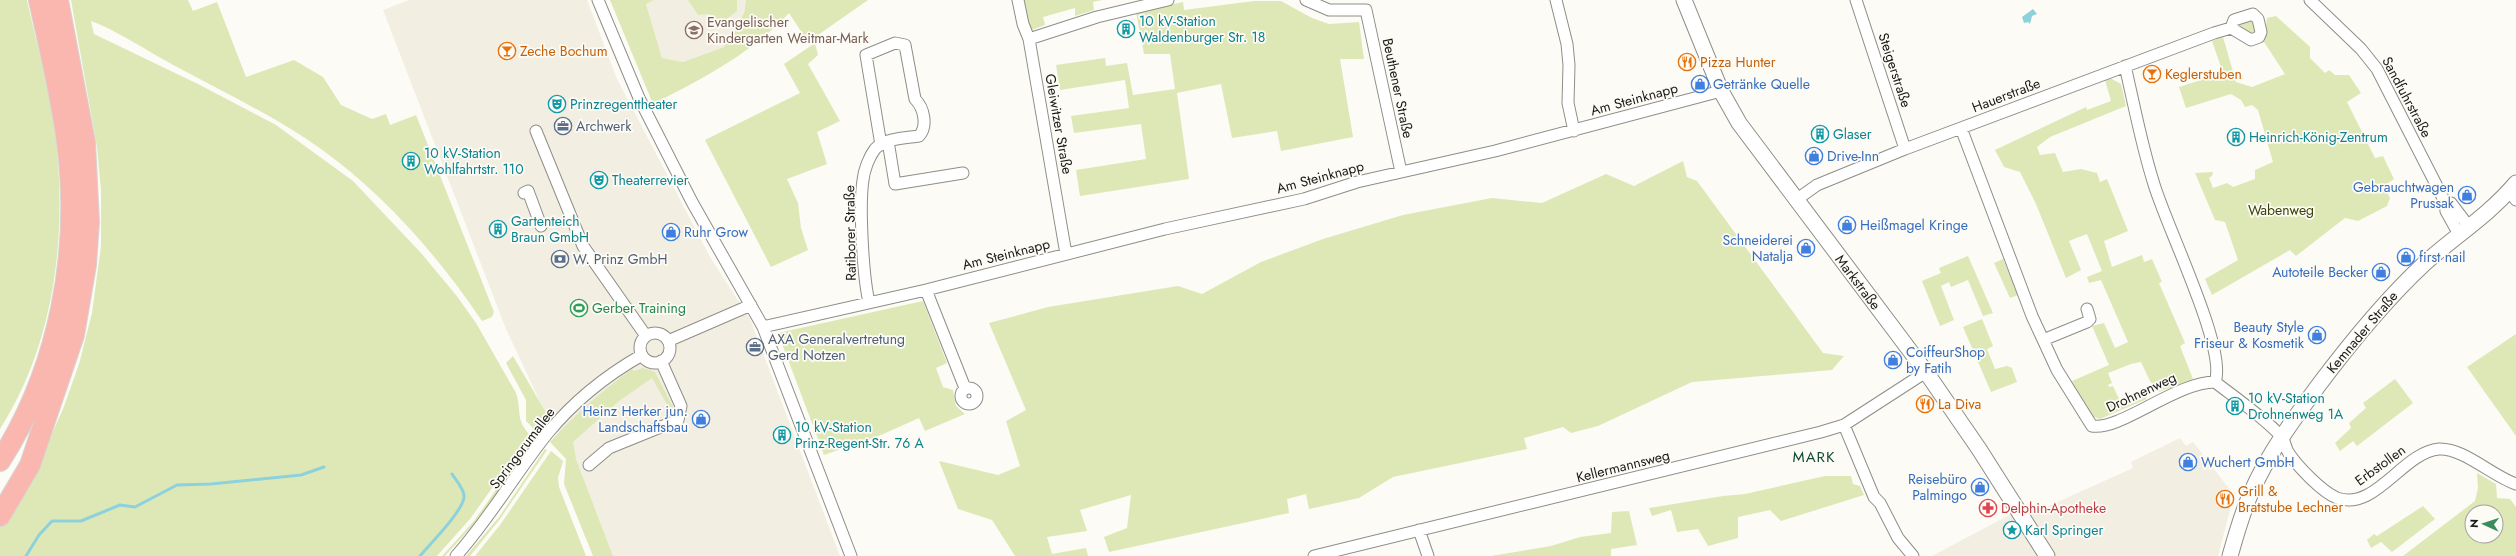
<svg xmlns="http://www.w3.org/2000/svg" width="2516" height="556" font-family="Jost,sans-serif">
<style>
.built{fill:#f2eee1}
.green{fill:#dee8b7;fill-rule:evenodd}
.water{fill:#8dd1dd}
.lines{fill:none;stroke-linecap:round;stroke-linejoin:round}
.stream{stroke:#8dd1dd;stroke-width:3}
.street-casing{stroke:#8f8d88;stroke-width:13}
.secondary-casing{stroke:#8f8d88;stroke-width:17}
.highway-casing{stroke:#d6d6d5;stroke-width:22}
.street{stroke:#fff;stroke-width:11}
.secondary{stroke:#fff;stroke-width:15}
.highway{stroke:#f9b7af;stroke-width:20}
.labels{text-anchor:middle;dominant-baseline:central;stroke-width:3.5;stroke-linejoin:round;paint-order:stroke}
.culture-label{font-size:14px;fill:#0d838f;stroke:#fcfbf5;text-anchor:start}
.education-label{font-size:14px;fill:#785e54;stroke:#fcfbf5;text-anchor:start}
.food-label{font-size:14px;fill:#c56008;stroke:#fcfbf5;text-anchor:start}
.street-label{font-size:14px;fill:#1a1917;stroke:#fcfbf5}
.shop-label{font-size:14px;fill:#366cbe;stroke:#fcfbf5;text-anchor:start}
.service-label{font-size:14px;fill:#4e5e75;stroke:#fcfbf5;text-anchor:start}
.park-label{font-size:14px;fill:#3a4203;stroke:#fcfbf5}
.leisure-label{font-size:14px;fill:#27864d;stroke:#fcfbf5;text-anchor:start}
.health-label{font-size:14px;fill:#be3a42;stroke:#fcfbf5;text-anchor:start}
.neighbourhood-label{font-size:15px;letter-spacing:1px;fill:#104b2c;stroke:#fcfbf5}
</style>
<rect width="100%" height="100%" fill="#fcfbf5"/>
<path class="built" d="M409 0H587L617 79 710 257 750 319 840 556H613L576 459 543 408 506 329 383 10Z
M654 0H746L744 13 724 47 683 62 662 58 646 4Z
M2180 438 2186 446 2193 442 2234 495 2218 556H1932L2017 511 2029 515 2133 468 2131 462Z"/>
<path class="green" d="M0 0H27C37 46 51 93 56 140 67 238 54 345 0 429Z
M71 0H188L193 11 217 2 246 77 294 60 323 77 341 105 372 119 386 114 390 125 416 115 494 312 492 317 482 321C439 257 384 194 321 149 276 117 227 94 179 68 152 54 118 31 91 21L94 34 200 85 276 125 353 181 421 253 456 295 476 323 516 393C522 411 515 419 530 435L470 519 437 556H0V525L44 451 63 409 79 364 92 313 101 246V191L97 147Z
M610 0H654L646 4 662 58 683 62 724 47 744 13 746 0H868L808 42 789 13C751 54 702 79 653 104Z
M688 0H737V11L716 27 710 14 698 15Z
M1021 0H1102L1093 2 1094 10 1075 16V8L1043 17 1045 25 1029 31Z
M1254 1H1281L1312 18 1329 24 1359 22 1364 59H1340L1353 137 1281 151 1277 131 1232 138 1221 84 1177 93 1189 179 1080 196 1076 170 1146 159 1141 124 1074 133 1071 116 1129 108 1125 80 1060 90 1056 65 1105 58 1106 66 1127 63 1133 95 1175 89 1170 54H1144L1136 12 1183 2 1184 10Z
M2276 16 2310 47V58L2325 73 2329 70 2335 75H2349L2361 93 2347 102 2375 158 2383 156 2394 179 2384 186 2390 198 2387 206 2358 221 2345 218 2296 256 2290 250 2212 295 2205 279 2238 260 2225 222 2215 220 2195 173 2213 172 2212 176 2209 178 2213 188 2227 183 2233 187 2255 179V170L2273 162 2258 110 2252 105 2245 107 2241 100 2231 94 2186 108 2179 87 2223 73 2212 41 2223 37 2236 82 2252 87 2285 74 2264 42 2267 18Z
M2250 21H2253L2257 31 2255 36 2243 30 2239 25Z
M815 43 818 55 808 64 840 121 817 132 827 164 787 179 798 203 801 228 808 250 771 267 705 140 800 93 784 64Z
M2110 78 2121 84 2126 106 2050 137 2037 147 2040 155 2055 153 2063 172 2081 169 2097 173 2100 182 2107 179 2128 231 2104 241 2112 267 2142 255 2144 262 2152 259 2162 282 2159 283 2185 343 2180 346 2193 379 2159 392 2150 381 2141 362 2131 364 2108 373 2112 383 2108 385 2109 387 2113 386 2120 401 2143 392 2147 399 2100 419 2091 416 2072 381 2109 365 2092 326 2104 323 2115 348 2128 342 2101 280 2089 283 2087 277 2102 271 2087 234 2069 241 2081 270 2066 278 2036 204 2020 172 2004 167 1995 150 2086 107 2087 110 2111 101 2105 80Z
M1683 161 1687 177 1697 181 1823 353 1844 356 1832 370 1692 382 1598 426 1571 433 1563 427 1524 438 1527 449 1393 477 1359 498 1309 509 1306 494 1287 499 1289 513 1109 552 1104 537 1127 528 1131 495 1080 510 1087 531 1047 537 1052 554 1086 548 1088 556H1015L992 520 958 509 939 461 998 475 1020 466 1006 421 1026 410 989 323 1048 307 1178 286 1202 294 1261 262 1323 239 1403 215 1492 198 1542 203 1606 174 1634 186Z
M1968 256 1993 313 1983 316 1968 280 1951 287 1949 282 1941 286 1954 320 1940 326 1922 281 1941 273 1939 268Z
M2003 259 2018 295 2010 298 1994 263Z
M923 301 947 363 936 368 943 387 953 390 956 406 965 414 925 431 919 418 881 435 824 455 778 333Z
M1982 319 1993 346 1987 349 1995 369 2007 366 2012 368 2017 382 1991 392 1963 327Z
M2516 334V436L2467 367Z
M513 356 548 416 539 428 534 429 526 421V400L506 363Z
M643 368 655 372 674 409 669 408 652 378 619 401 573 442 576 459 613 556H593L564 484 566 459 550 442C575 414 602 391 632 369L634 371Z
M2395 379 2413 403 2357 446 2353 441 2340 451 2335 443 2351 428 2349 423 2366 408 2363 403Z
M532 439 534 440 475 523 445 556H442L474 521Z
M545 449 547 450 500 519 470 556H466L499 517Z
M551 451 563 461 558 478 559 487 586 556H475L500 525Z
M2477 473 2496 484 2497 498 2510 499 2516 507V556H2403L2475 501 2478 488ZM2472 512H2496V536H2472Z
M1825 476H1851L1853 484 1860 486 1864 495 1781 521 1770 510 1738 517V538L1708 546 1698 529 1677 532 1671 510 1652 516 1649 508 1723 496 1745 494Z
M2423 506 2435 519 2392 552 2381 542 2371 548 2367 540 2374 534 2377 536Z
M1629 511 1637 545 1611 549V556H1491L1551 546 1580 537 1611 533 1612 512Z"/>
<path class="water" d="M2033 9 2037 14 2032 16 2030 24 2028 22 2024 23 2022 17Z"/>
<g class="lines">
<path class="stream" d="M26 556 39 535 52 521H81L120 505 135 507 177 485 211 484 301 475 324 467
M420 556C429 545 465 509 464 496 464 489 455 479 452 474"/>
<defs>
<path id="street" d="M598 0 639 98 692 202 763 327 851 556
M1018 0 1023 24 1029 39 1066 254
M1306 0 1329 10H1366L1401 172
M1556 0 1567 44 1569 65 1568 103 1574 131
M1856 0 1905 149
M2310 0 2361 49 2377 69 2445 202 2446 211 2460 236
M1029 39 1097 17 1168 0
M2125 66C2134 104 2141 143 2153 181 2164 222 2228 349 2215 382
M1961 128 2032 316 2057 370 2092 426C2120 431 2176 382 2215 382 2237 399 2262 416 2281 436 2285 440 2285 447 2288 452 2297 466 2322 492 2337 498 2375 512 2403 452 2439 449 2464 448 2492 476 2516 484
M536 131 583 246 646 336
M888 141 895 184 963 173
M2509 191 2516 200
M524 193 528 191 541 226
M1796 200 1817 185 1905 149 2214 33 2231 28 2251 40 2259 37 2261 32 2258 19 2253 14 2234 20 2231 28
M2445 202 2451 203 2470 228
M926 290 965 388
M869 302C863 277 859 206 863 180 864 170 869 157 875 149 885 138 905 138 919 136 928 126 924 108 915 99L905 45 895 43 866 55 881 145
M763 327 926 290 1165 229 1304 199 1357 182 1495 151 1721 91
M640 348a15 15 0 1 1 30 0a15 15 0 1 1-30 0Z
M2043 340 2087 322 2090 319 2087 309
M668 341 751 305
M961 396a8 8 0 1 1 16 0a8 8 0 1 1-16 0Z
M1844 425 1874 497 1880 503 1898 538 1913 556
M589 465 609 448 678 420 681 406 661 361
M1419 530 1428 556
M456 556C490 518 515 474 547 434 573 402 607 375 642 355
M1314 556 1821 432 1844 425 1926 372"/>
<path id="secondary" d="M1684 0 1721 91 1739 123 1926 372 1979 449 2047 556
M2230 556C2236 535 2242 513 2251 493 2268 454 2293 420 2318 386 2351 342 2385 300 2425 263 2455 236 2489 215 2516 183"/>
<path id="highway" d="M0 461C60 368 81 251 67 142 61 94 49 47 39 0
M0 516 30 465 74 335 86 265 89 222 85 142 58 0"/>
</defs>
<use href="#street" class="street-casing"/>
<use href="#secondary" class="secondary-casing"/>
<use href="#highway" class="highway-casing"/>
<use href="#street" class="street"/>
<use href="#secondary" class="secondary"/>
<use href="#highway" class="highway"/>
</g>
<defs>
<symbol id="building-ring" viewBox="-11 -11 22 22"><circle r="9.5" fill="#fcfbf5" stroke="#0f9aa8" stroke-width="1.5"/><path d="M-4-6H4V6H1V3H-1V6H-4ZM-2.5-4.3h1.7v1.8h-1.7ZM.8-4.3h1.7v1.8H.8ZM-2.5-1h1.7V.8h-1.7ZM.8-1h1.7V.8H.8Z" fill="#0f9aa8"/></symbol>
<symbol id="school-ring" viewBox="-11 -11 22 22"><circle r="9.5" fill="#fcfbf5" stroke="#8d6e63" stroke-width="1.5"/><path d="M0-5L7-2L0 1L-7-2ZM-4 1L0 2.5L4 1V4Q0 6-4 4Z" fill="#8d6e63"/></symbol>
<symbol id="bar-ring" viewBox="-11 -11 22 22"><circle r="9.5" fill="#fcfbf5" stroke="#e8710a" stroke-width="1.5"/><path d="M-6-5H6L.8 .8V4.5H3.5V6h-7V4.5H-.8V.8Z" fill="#e8710a"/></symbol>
<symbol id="restaurant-ring" viewBox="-11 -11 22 22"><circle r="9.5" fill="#fcfbf5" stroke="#e8710a" stroke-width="1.5"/><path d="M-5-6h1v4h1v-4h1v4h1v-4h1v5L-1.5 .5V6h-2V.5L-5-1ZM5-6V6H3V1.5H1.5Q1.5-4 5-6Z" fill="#e8710a"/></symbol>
<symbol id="shop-ring" viewBox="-11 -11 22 22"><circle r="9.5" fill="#fcfbf5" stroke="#3f7fe0" stroke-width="1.5"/><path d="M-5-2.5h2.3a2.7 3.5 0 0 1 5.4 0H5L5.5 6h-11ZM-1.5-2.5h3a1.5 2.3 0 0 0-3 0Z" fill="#3f7fe0"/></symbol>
<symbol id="theatre-ring" viewBox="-11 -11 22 22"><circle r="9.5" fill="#fcfbf5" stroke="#0f9aa8" stroke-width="1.5"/><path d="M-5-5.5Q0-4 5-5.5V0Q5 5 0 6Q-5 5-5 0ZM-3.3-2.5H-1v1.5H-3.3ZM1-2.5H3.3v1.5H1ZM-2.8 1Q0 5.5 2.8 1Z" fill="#0f9aa8"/></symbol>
<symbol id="office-ring" viewBox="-11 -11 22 22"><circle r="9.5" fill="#fcfbf5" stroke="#5c6f8a" stroke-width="1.5"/><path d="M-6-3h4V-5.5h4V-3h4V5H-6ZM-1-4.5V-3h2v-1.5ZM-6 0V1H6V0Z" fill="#5c6f8a"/></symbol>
<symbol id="bank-ring" viewBox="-11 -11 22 22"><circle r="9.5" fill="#fcfbf5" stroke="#5c6f8a" stroke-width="1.5"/><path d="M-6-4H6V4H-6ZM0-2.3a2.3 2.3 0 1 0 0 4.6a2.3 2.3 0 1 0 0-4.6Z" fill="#5c6f8a"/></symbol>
<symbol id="stadium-ring" viewBox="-11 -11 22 22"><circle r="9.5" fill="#fcfbf5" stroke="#2e9e5b" stroke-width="1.5"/><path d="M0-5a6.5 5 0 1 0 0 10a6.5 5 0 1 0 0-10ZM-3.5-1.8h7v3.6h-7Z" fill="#2e9e5b"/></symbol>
<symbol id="pharmacy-ring" viewBox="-11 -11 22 22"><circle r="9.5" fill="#fcfbf5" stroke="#e0444e" stroke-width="1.5"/><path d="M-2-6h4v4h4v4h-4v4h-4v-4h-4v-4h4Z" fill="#e0444e"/></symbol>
<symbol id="sight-ring" viewBox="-11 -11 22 22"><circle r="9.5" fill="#fcfbf5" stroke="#0f9aa8" stroke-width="1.5"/><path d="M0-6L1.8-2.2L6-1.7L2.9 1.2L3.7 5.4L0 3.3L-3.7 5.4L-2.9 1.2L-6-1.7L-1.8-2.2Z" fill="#0f9aa8"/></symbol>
</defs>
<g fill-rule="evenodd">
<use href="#building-ring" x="1116" y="19" width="20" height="20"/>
<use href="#school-ring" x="684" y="20" width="20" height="20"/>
<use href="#bar-ring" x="497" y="41" width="20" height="20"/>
<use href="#restaurant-ring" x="1677" y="52" width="20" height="20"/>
<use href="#bar-ring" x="2142" y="64" width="20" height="20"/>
<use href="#shop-ring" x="1690" y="74" width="20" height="20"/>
<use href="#theatre-ring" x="547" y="94" width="20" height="20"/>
<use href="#office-ring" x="553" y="116" width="20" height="20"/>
<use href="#building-ring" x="1810" y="124" width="20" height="20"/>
<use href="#building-ring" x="2226" y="127" width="20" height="20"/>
<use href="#shop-ring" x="1804" y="146" width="20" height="20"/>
<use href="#building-ring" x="401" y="151" width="20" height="20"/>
<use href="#theatre-ring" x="589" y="170" width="20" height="20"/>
<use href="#shop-ring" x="2457" y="185" width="20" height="20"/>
<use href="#shop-ring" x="1837" y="215" width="20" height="20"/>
<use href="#building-ring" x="488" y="219" width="20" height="20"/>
<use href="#shop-ring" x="661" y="222" width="20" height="20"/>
<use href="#shop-ring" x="1796" y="238" width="20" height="20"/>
<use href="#shop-ring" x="2396" y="247" width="20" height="20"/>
<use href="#bank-ring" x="550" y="249" width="20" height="20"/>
<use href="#shop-ring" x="2371" y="262" width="20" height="20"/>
<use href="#stadium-ring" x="569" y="298" width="20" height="20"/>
<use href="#shop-ring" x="2307" y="325" width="20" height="20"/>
<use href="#office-ring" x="745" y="337" width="20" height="20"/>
<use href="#shop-ring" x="1883" y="350" width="20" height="20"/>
<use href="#restaurant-ring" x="1915" y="394" width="20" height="20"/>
<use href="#building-ring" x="2225" y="396" width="20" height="20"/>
<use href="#shop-ring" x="691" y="409" width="20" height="20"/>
<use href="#building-ring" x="772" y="425" width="20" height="20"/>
<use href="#shop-ring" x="2178" y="452" width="20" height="20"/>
<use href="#shop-ring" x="1970" y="477" width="20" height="20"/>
<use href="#restaurant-ring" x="2215" y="489" width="20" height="20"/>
<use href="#pharmacy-ring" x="1978" y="498" width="20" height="20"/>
<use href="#sight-ring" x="2002" y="520" width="20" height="20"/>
</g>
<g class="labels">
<g class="culture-label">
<text x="1139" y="21">10 kV-Station<tspan x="1139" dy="16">Waldenburger Str. 18</tspan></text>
<text x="570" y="104">Prinzregenttheater</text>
<text x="1833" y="134">Glaser</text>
<text x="2249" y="137">Heinrich-König-Zentrum</text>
<text x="424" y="153">10 kV-Station<tspan x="424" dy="16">Wohlfahrtstr. 110</tspan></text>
<text x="612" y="180">Theaterrevier</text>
<text x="511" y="221">Gartenteich<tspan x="511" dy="16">Braun GmbH</tspan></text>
<text x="2248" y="398">10 kV-Station<tspan x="2248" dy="16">Drohnenweg 1A</tspan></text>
<text x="795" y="427">10 kV-Station<tspan x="795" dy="16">Prinz-Regent-Str. 76 A</tspan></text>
<text x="2025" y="530">Karl Springer</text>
</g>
<g class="education-label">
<text x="707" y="22">Evangelischer<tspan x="707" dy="16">Kindergarten Weitmar-Mark</tspan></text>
</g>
<g class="food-label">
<text x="520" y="51">Zeche Bochum</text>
<text x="1700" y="62">Pizza Hunter</text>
<text x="2165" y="74">Keglerstuben</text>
<text x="1938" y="404">La Diva</text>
<text x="2238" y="491">Grill &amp;<tspan x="2238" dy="16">Bratstube Lechner</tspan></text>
</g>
<g class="street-label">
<text transform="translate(1895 70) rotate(72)">Steigerstraße</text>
<text transform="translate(1398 88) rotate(78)">Beuthener Straße</text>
<text transform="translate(2006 95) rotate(-21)">Hauerstraße</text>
<text transform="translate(2407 97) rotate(62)">Sandfuhrstraße</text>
<text transform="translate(1634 99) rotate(-15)">Am Steinknapp</text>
<text transform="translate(1059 124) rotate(80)">Gleiwitzer Straße</text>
<text transform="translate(1320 177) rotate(-15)">Am Steinknapp</text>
<text transform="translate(850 233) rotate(-91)">Ratiborer Straße</text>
<text transform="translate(1006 254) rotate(-14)">Am Steinknapp</text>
<text transform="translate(1858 282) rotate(53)">Markstraße</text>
<text transform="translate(2362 332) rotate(-50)">Kemnader Straße</text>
<text transform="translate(2141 392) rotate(-25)">Drohnenweg</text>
<text transform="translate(522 448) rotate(-53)">Springorumallee</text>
<text transform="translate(2380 465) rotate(-36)">Erbstollen</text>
<text transform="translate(1623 466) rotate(-14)">Kellermannsweg</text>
</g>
<g class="shop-label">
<text x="1713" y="84">Getränke Quelle</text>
<text x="1827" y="156">Drive-Inn</text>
<text x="2454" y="187" text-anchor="end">Gebrauchtwagen<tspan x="2454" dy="16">Prussak</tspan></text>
<text x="1860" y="225">Heißmagel Kringe</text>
<text x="684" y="232">Ruhr Grow</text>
<text x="1793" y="240" text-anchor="end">Schneiderei<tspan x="1793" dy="16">Natalja</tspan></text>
<text x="2419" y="257">first nail</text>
<text x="2368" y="272" text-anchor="end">Autoteile Becker</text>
<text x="2304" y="327" text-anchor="end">Beauty Style<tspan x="2304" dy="16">Friseur &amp; Kosmetik</tspan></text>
<text x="1906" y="352">CoiffeurShop<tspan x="1906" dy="16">by Fatih</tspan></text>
<text x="688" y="411" text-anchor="end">Heinz Herker jun.<tspan x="688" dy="16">Landschaftsbau</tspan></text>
<text x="2201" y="462">Wuchert GmbH</text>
<text x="1967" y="479" text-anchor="end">Reisebüro<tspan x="1967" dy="16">Palmingo</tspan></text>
</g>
<g class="service-label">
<text x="576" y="126">Archwerk</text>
<text x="573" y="259">W. Prinz GmbH</text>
<text x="768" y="339">AXA Generalvertretung<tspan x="768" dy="16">Gerd Notzen</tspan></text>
</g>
<g class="park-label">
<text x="2281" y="210">Wabenweg</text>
</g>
<g class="leisure-label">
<text x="592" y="308">Gerber Training</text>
</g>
<g class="health-label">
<text x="2001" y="508">Delphin-Apotheke</text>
</g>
<g class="neighbourhood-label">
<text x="1814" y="457">MARK</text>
</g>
</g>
<g transform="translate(2484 524) rotate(273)"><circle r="19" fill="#fcfbf5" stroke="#a2a19c"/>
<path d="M0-3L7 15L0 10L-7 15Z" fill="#3c8d5e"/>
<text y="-6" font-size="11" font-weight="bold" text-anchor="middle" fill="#1a1917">N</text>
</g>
</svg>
